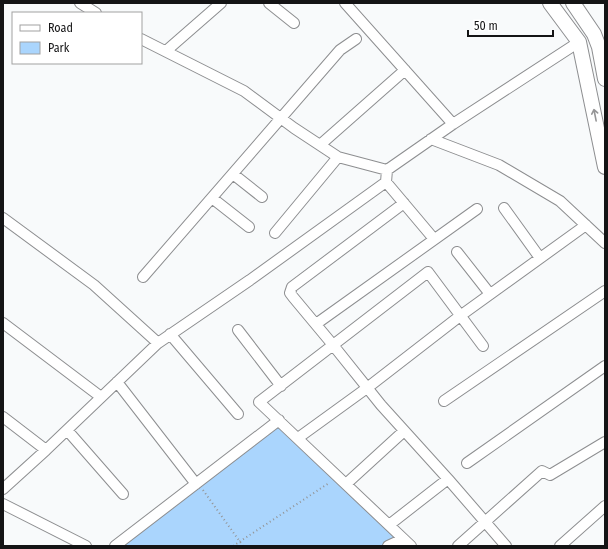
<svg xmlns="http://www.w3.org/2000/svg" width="608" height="549" font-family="'Fira Sans Condensed',sans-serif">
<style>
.green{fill:#aad5fd}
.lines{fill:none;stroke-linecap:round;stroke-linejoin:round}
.street-casing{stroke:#8d8e90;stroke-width:12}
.secondary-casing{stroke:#8d8e90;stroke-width:16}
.path{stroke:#949596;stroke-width:2;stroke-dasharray:1 3;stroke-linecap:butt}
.street{stroke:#fff;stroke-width:10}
.secondary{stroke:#fff;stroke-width:14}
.oneway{stroke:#959596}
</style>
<rect width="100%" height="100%" fill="#f8fafb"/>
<path class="green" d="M279 420 403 539 389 546H119Z"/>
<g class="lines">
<defs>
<path id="street" d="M80 3 96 13
M269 3 294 23
M345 3 453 124
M141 39 244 91 294 128 338 157 387 170
M166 51 221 3
M431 139 499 165 560 201 605 243
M320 145 405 70
M233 174 262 197
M386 182 434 239
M212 198 249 227
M404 203 292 287 290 293 293 297 333 345 381 405 448 479 506 546
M504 208 540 258
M3 218 94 285 158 343
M275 233 338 157
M457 252 490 294
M143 277 340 50 356 39
M3 323 101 397
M316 324 477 209
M238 330 281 386
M170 334 238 414
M117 382 196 484
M444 401 605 291
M3 417 46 450
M67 430 123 494
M298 438 367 388 460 316 586 225
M467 463 605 366
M346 484 404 431
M3 489 46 450 158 343 250 280 386 182 387 170 453 124 579 42
M3 504 86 546
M389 525 448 479
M115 546 279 420
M388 546 403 539
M411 546 259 402 428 272 483 346
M458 546 542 471 550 475 605 442
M560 546 605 506"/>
<path id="secondary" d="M550 3 579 42 605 167
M573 3 594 34 599 47 605 79"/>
</defs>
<use href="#street" class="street-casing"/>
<use href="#secondary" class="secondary-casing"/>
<path class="path" d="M203 490 243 546
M233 546 329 483"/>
<use href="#street" class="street"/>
<use href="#secondary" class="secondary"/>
</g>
<defs><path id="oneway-shaft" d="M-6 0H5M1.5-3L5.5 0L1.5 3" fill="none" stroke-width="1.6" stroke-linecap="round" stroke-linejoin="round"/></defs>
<use class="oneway" href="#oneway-shaft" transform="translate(595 115) rotate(-101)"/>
<rect width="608" height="549" fill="none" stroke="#141415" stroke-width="8"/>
<rect x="12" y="12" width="130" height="52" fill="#ffffff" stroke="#a1a1a1"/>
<rect x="20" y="25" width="20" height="6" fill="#ffffff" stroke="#a1a1a1"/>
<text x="48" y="32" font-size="12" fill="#141415">Road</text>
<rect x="20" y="42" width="20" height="12" fill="#aad5fd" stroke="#a1a1a1"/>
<text x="48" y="52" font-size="12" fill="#141415">Park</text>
<path d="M468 30v6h85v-6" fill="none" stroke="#141415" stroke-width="2"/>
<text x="474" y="30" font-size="12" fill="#141415" stroke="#ffffff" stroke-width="3" paint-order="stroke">50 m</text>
</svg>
